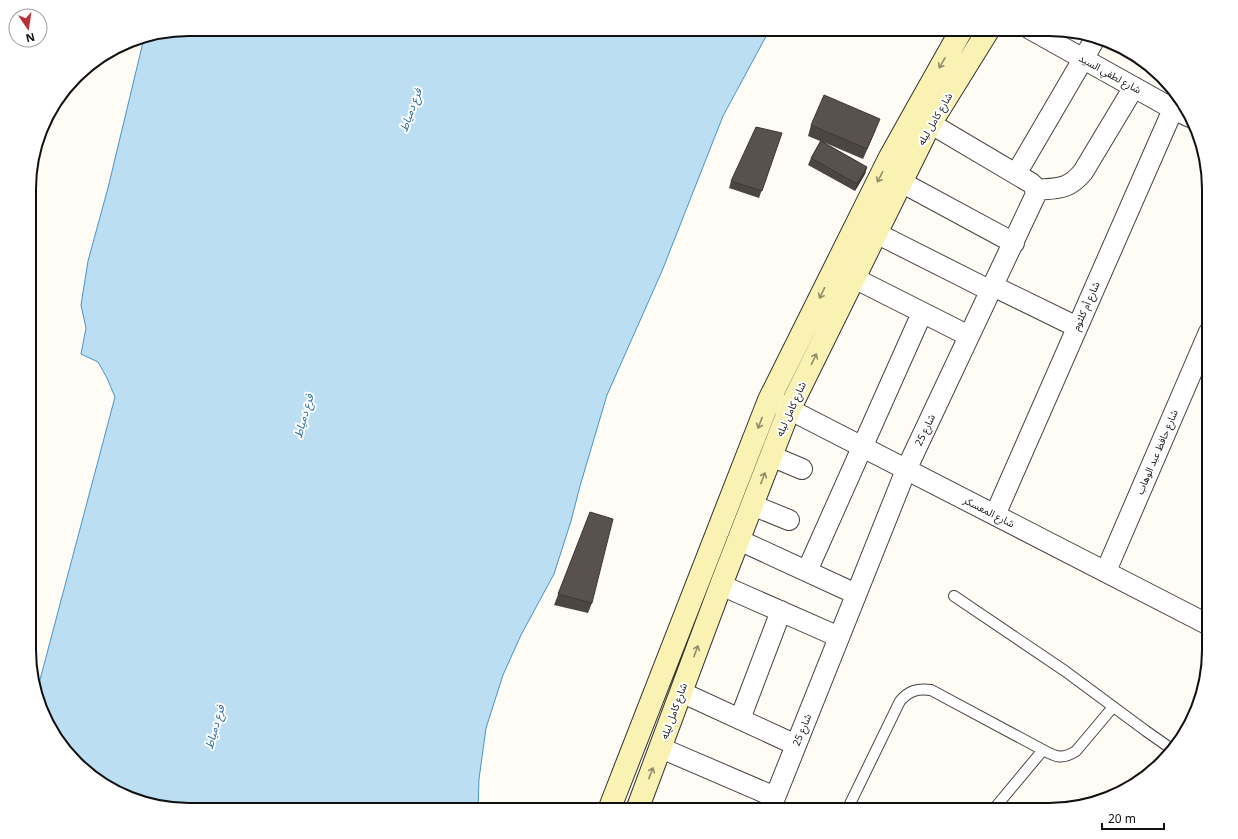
<svg xmlns="http://www.w3.org/2000/svg" width="1238" height="839" font-family="Georgia,'Noto Sans Arabic',serif">
<style>
.water{fill:#bbdef3;stroke:#4794c5}
.lines{fill:none;stroke-linecap:round;stroke-linejoin:round}
.lane-casing{stroke:#434343;stroke-width:12}
.street-casing{stroke:#434343;stroke-width:22}
.secondary-casing{stroke:#323232;stroke-width:24}
.lane{stroke:#fff;stroke-width:10}
.street{stroke:#fff;stroke-width:20}
.secondary{stroke:#faf2b3;stroke-width:22}
.wall{fill:#4c4642}
.shaded-wall{fill:#3e3936}
.building{fill:#58514d;stroke:#3e3936}
.oneway{stroke:#918c6a}
.labels{text-anchor:middle;dominant-baseline:central;stroke-width:4;stroke-linejoin:round;paint-order:stroke}
.street-label{font-size:10px;fill:#101010;stroke:#fff}
.water-label{font-size:11px;font-style:italic;fill:#20669b;stroke:#fff}
.rim{fill:none;stroke:#101010;stroke-width:2}
</style>
<rect width="100%" height="100%" fill="#fefcf4"/>
<path class="water" d="M189 29H770L723 116 662 271 607 395 580 486 571 521 554 574 521 635 503 675 486 728 479 779 478 810H179L138 801 92 777 50 730 37 691 115 397 107 378 98 362 81 354 86 328 81 305 88 261 108 188 144 38Z"/>
<g class="lines">
<defs>
<path id="lane" d="M954 596 1065 671 1146 731 1173 750
M847 810 900 701C909 691 917 688 931 690L1043 750C1056 757 1062 760 1076 751L1113 707
M993 810 1043 750"/>
<path id="street" d="M1030 29 1173 109 1190 117
M1016 174 1096 37
M901 182 1014 243
M1036 190C1058 188 1068 190 1083 172L1134 87
M876 233 991 291
M854 278 969 336
M993 286 1077 327
M775 402 1209 625
M771 456 802 469
M752 505 789 520
M995 515 1178 98
M739 540 856 594
M807 571 922 313
M1106 571 1209 332
M721 585 839 637
M681 692 796 745
M740 719 781 611
M661 748 775 797
M770 810 906 470 1036 194 1034 186 1031 183 916 115"/>
<path id="secondary" d="M609 810 769 400 890 157 914 114 962 29
M637 810 721 585 789 410 930 124 989 29"/>
</defs>
<use href="#lane" class="lane-casing"/>
<use href="#street" class="street-casing"/>
<use href="#secondary" class="secondary-casing"/>
<use href="#lane" class="lane"/>
<use href="#street" class="street"/>
<use href="#secondary" class="secondary"/>
</g>
<path class="wall" d="M811 125 876 129 863 159 823 142 867 167 865 174 855 191 808 165 811 158 820 141 808 136Z
M782 133 759 198 729 188 731 181Z
M590 512 592 603 588 613 554 605Z"/>
<path class="shaded-wall" d="M880 119 876 129 863 159 867 149Z
M867 167 865 174 855 191 857 184Z"/>
<path class="building" d="M824 95 880 119 867 149 811 125Z
M756 127 782 133 762 191 731 181Z
M821 141 867 167 857 184 811 158Z
M590 512 613 519 592 603 558 594Z"/>
<defs><path id="oneway-shaft" d="M-6 0H5M1.5-3L5.5 0L1.5 3" fill="none" stroke-width="1.6" stroke-linecap="round" stroke-linejoin="round"/></defs>
<g class="oneway">
<use href="#oneway-shaft" transform="translate(942 63) rotate(120)"/>
<use href="#oneway-shaft" transform="translate(880 177) rotate(117)"/>
<use href="#oneway-shaft" transform="translate(822 293) rotate(116)"/>
<use href="#oneway-shaft" transform="translate(814 359) rotate(-64)"/>
<use href="#oneway-shaft" transform="translate(760 423) rotate(111)"/>
<use href="#oneway-shaft" transform="translate(763 478) rotate(-69)"/>
<use href="#oneway-shaft" transform="translate(696 651) rotate(-70)"/>
<use href="#oneway-shaft" transform="translate(651 773) rotate(-69)"/>
</g>
<g class="labels">
<g class="street-label">
<text transform="translate(1110 74) rotate(29)">شارع لطفي السيد</text>
<text transform="translate(935 119) rotate(-60)">شارع كامل ليله</text>
<text transform="translate(1086 306) rotate(-66)">شارع أم كلثوم</text>
<text transform="translate(791 409) rotate(-66)">شارع كامل ليله</text>
<text transform="translate(925 430) rotate(-65)">شارع 25</text>
<text transform="translate(1157 452) rotate(-67)">شارع حافظ عبد الوهاب</text>
<text transform="translate(989 512) rotate(27)">شارع المعسكر</text>
<text transform="translate(674 711) rotate(-70)">شارع كامل ليله</text>
<text transform="translate(802 730) rotate(-68)">شارع 25</text>
</g>
<g class="water-label">
<text transform="translate(411 110) rotate(-70)">فرع دمياط</text>
<text transform="translate(304 416) rotate(-74)">فرع دمياط</text>
<text transform="translate(215 727) rotate(-74)">فرع دمياط</text>
</g>
</g>
<path d="M0 0H1238V839H0ZM189 36H1049A153 153 0 0 1 1202 189V650A153 153 0 0 1 1049 803H189A153 153 0 0 1 36 650V189A153 153 0 0 1 189 36Z" fill="#fff" fill-rule="evenodd"/>
<path class="rim" d="M189 36H1049A153 153 0 0 1 1202 189V650A153 153 0 0 1 1049 803H189A153 153 0 0 1 36 650V189A153 153 0 0 1 189 36Z"/>
<g transform="translate(28 28) rotate(167)"><circle r="19" fill="#ffffff" stroke="#9f9f9f"/>
<path d="M0-3L7 15L0 10L-7 15Z" fill="#b93037"/>
<text y="-6" font-size="11" font-weight="bold" text-anchor="middle" fill="#101010">N</text>
</g>
<path d="M1102 823v6h62v-6" fill="none" stroke="#101010" stroke-width="2"/>
<text x="1108" y="823" font-size="12" fill="#101010" stroke="#ffffff" stroke-width="3" paint-order="stroke">20 m</text>
</svg>
